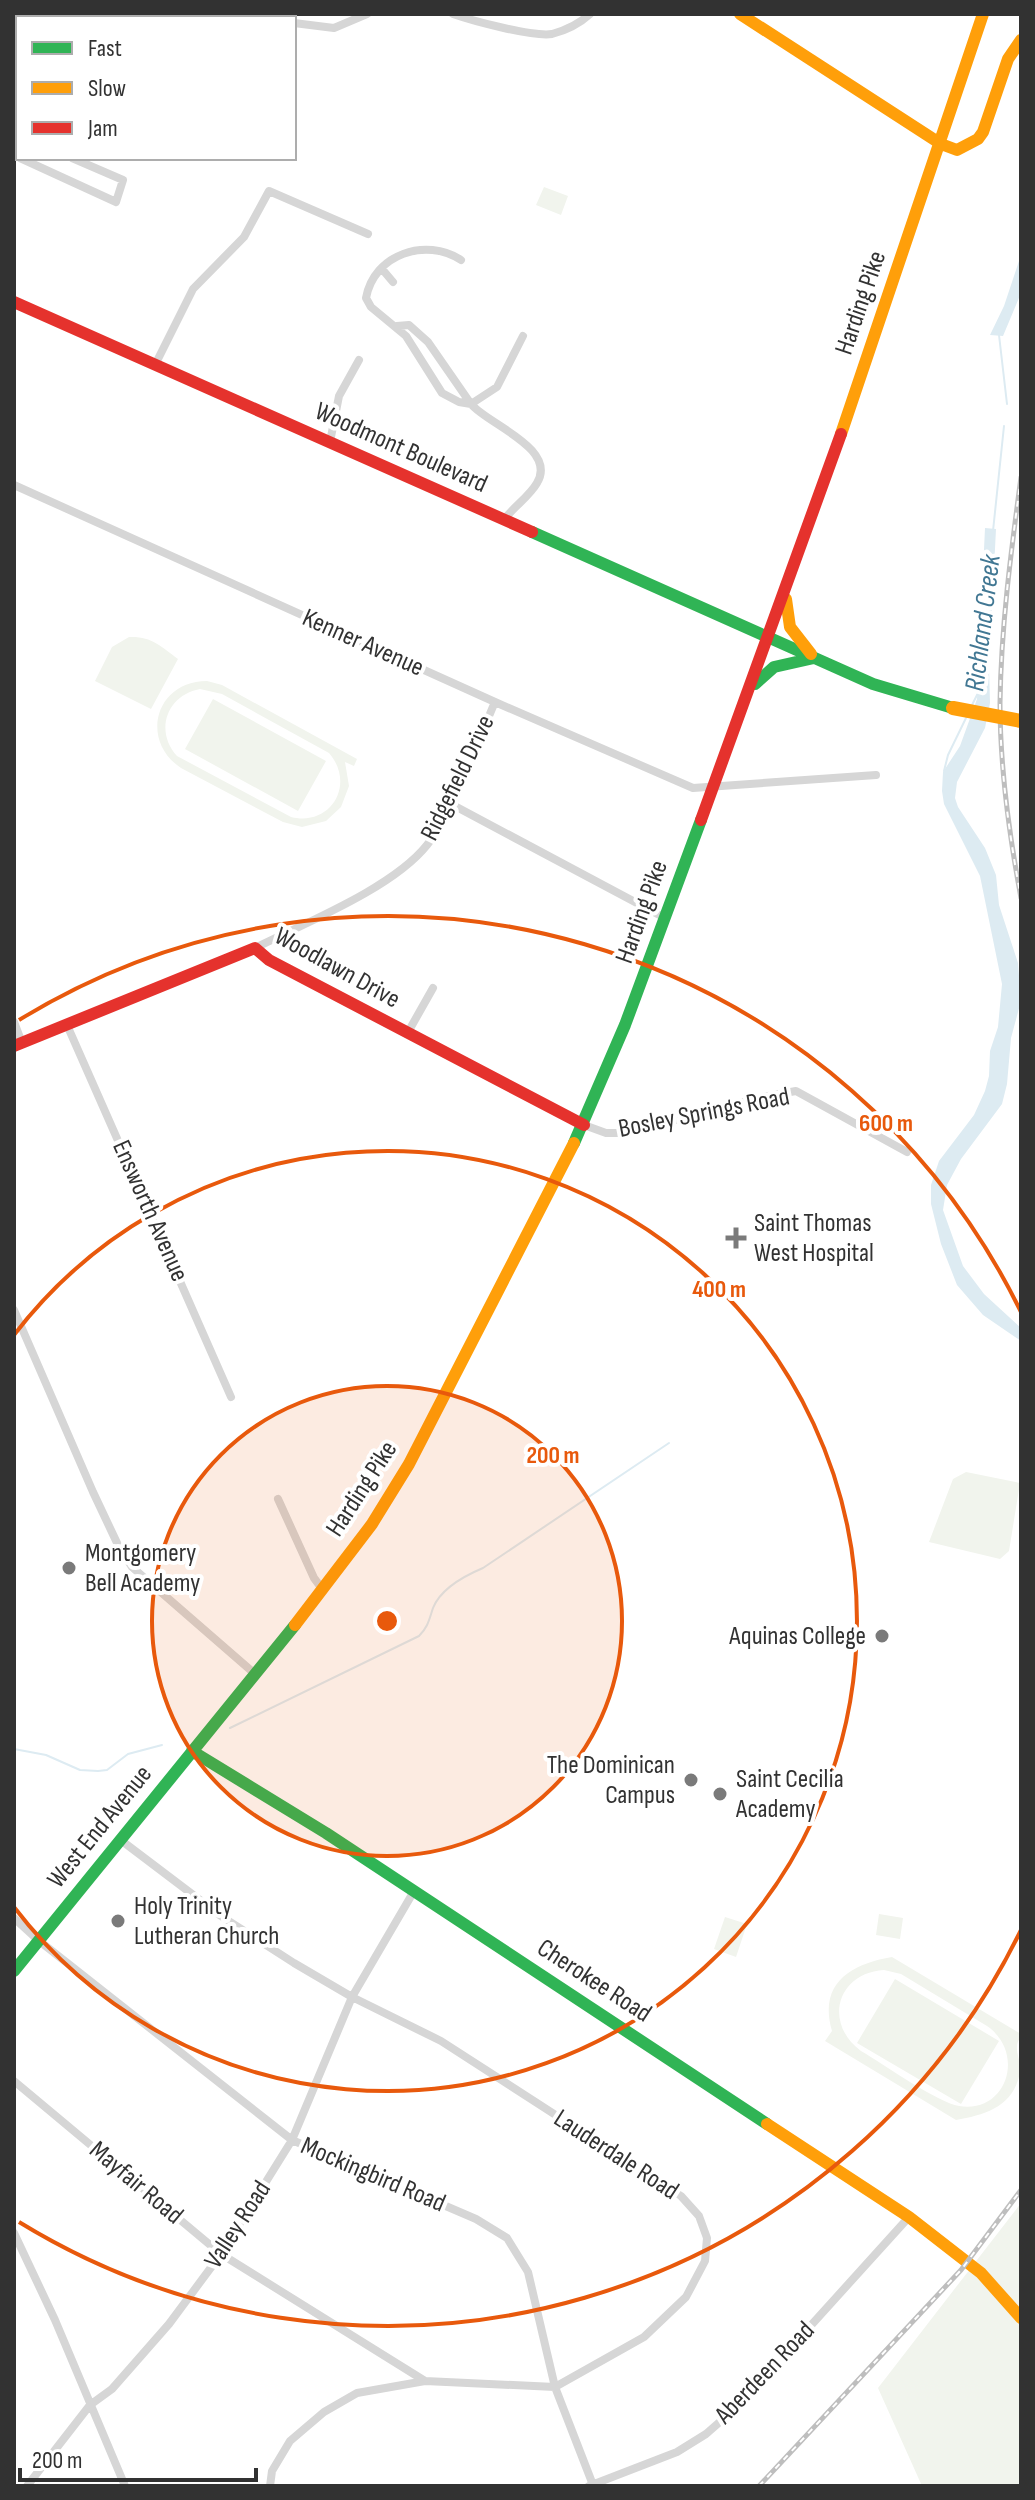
<svg xmlns="http://www.w3.org/2000/svg" width="1035" height="2500" font-family="'Sofia Sans Condensed',sans-serif">
<style>
.green{fill:#f1f4ed;fill-rule:evenodd}
.water{fill:#ddebf2}
.lines{fill:none;stroke-linecap:round;stroke-linejoin:round}
.stream{stroke:#ddebf2;stroke-width:2}
.street{stroke:#d6d6d6;stroke-width:8}
.fast{stroke:#30b455;stroke-width:12}
.slow{stroke:#ff9f0a;stroke-width:12}
.jam{stroke:#e5322d;stroke-width:12}
.rail-casing{stroke:#bebebe;stroke-width:5}
.rail{stroke:#fff;stroke-width:2;stroke-dasharray:6;stroke-linecap:butt}
.slow-bridge{stroke:#ff9f0a;stroke-width:14}
.ring{fill:none;stroke:#e8590c;stroke-width:4}
.poi-dot{fill:#7a7a7a;stroke:#fff;stroke-width:3}
.labels{text-anchor:middle;dominant-baseline:central;stroke-width:8;stroke-linejoin:round;paint-order:stroke}
.street-label{font-size:26px;fill:#323232;stroke:#fff}
.poi-label{font-size:26px;fill:#323232;stroke:#fff;text-anchor:start}
.water-label{font-size:28px;font-style:italic;fill:#417793;stroke:#fff}
.centre{fill:#e8590c;stroke:#fff;stroke-width:4}
.ring-label{font-size:24px;text-anchor:middle;font-weight:bold;fill:#e8590c;stroke:#fff;stroke-width:8;stroke-linejoin:round;paint-order:stroke}
</style>
<rect width="100%" height="100%" fill="#fff"/>
<path class="green" d="M544 187 568 196 561 215 536 205Z
M129 637C151 636 161 646 178 659L151 709 95 681 112 647Z
M207 681 222 685 357 759 354 766 345 762 349 786 341 807 326 821 302 827 283 822 181 768C139 740 156 681 207 681ZM200 689 222 694 329 753C356 784 331 827 291 817L177 756C154 731 167 695 200 689Z
M213 699 326 761 298 811 185 749Z
M966 1472 1020 1483 1009 1551 1000 1559 929 1542 953 1479Z
M879 1914 903 1918 900 1939 876 1935Z
M725 1917 747 1924 736 1957 714 1949Z
M892 1957 1021 2034C1020 2039 1017 2042 1017 2046 1016 2053 1021 2062 1020 2071 1015 2106 986 2115 956 2120L825 2041 832 2031C818 1983 851 1964 892 1957ZM884 1970 901 1974 987 2026C1026 2053 1007 2114 959 2106 938 2103 882 2063 861 2051 823 2023 837 1973 884 1970Z
M895 1979 999 2041 961 2104 857 2043Z
M1021 2203V2486H922L878 2388Z"/>
<path class="water" d="M1021 255V293L1003 336 990 335 1004 306Z
M985 528 996 529 989 667 990 703 985 728 957 782 955 798 958 807 985 848 996 875 999 905 1018 963 1021 1001 1011 1038 1007 1084 1002 1104 961 1159 947 1185 943 1210 963 1266 984 1294 1021 1328V1341L983 1315 957 1285 941 1244 931 1204V1185L939 1161 974 1115 985 1091 989 1076 990 1051 998 1027 1002 984 980 876 944 804 942 791 943 772 960 746 977 699Z"/>
<g class="lines">
<path class="stream" d="M999 335 1007 404
M993 531 1004 426
M972 705 978 693
M944 771 948 755 966 718
M230 1728 419 1636C428 1627 429 1620 433 1608 441 1588 464 1576 483 1568L669 1443
M14 1749 46 1755 80 1770 98 1771 107 1770 128 1754 162 1745"/>
<path class="street" d="M234 14 261 18
M453 14C473 21 533 37 552 34 567 30 579 24 590 14
M294 23 334 28 367 14
M14 132 18 134
M20 158 116 202 123 180 72 158
M461 260C426 237 374 254 366 298L371 307 406 336 442 393 459 402 471 404
M382 269 393 282
M397 326 409 325 428 342 471 404
M155 365 193 289 244 237 269 191 368 234
M330 442 339 396 359 360
M14 485 495 702 693 788 876 775
M504 520C513 507 529 497 537 483 558 448 487 424 471 404L497 387 523 336
M451 804 665 918
M255 948C305 923 393 888 427 845 458 807 475 747 495 702
M14 1022 22 1043
M67 1025 231 1397
M407 1034 433 988
M584 1125 606 1133H628L762 1097 796 1091 907 1152
M14 1310 93 1492 118 1545 132 1567 255 1674
M278 1499 314 1578 323 1590
M122 1841 221 1916 294 1963 352 1997 441 2041 681 2196 699 2216 707 2238 705 2261 686 2297 644 2337 555 2387 425 2381 357 2393 324 2412 290 2441 272 2471 270 2486
M14 1918 38 1940 292 2140 476 2219 507 2238 528 2272 555 2387 593 2485
M14 2081 221 2254 425 2381
M14 2233 55 2320 125 2486
M27 2486 90 2405 112 2389 169 2324 221 2254 292 2140 352 1997 414 1891
M589 2486 677 2452 706 2434 738 2406 909 2217"/>
<path class="fast" d="M532 532 873 684 953 708
M755 684 774 667 814 658
M574 1143 625 1025 701 820
M192 1751 326 1833 767 2124
M14 1971 295 1625"/>
<path class="slow" d="M740 14 941 144 957 150 978 139 983 132 1008 59 1021 40
M841 434 983 14
M786 599 790 627 811 654
M295 1625 372 1524 409 1464 574 1143
M767 2124 909 2217 981 2273 1021 2318"/>
<path class="jam" d="M14 302 532 532
M701 820 841 434
M14 1046 255 948 269 960 584 1125"/>
<defs>
<path id="rail" d="M1021 477C1011 552 1001 627 1000 703 1000 769 1009 834 1021 898
M759 2486 961 2270 1021 2190"/>
</defs>
<use href="#rail" class="rail-casing"/>
<use href="#rail" class="rail"/>
<path class="slow-bridge" d="M953 708 1021 721"/>
</g>
<circle cx="387" cy="1621" r="235" fill="#e8590c" fill-opacity=".12"/>
<g class="ring">
<circle cx="387" cy="1621" r="235"/>
<path d="M14 1335A470 470 0 1 1 14 1907"/>
<path d="M1021 1930A705 705 0 0 1 19 2222M19 1020A705 705 0 0 1 1021 1312"/>
</g>
<g class="poi-dot">
<path d="M732 1226h8v8h8v8h-8v8h-8v-8h-8v-8h8z"/>
<circle cx="69" cy="1568" r="8"/>
<circle cx="882" cy="1636" r="8"/>
<circle cx="691" cy="1780" r="8"/>
<circle cx="720" cy="1794" r="8"/>
<circle cx="118" cy="1921" r="8"/>
</g>
<g class="labels">
<g class="street-label">
<text transform="translate(861 303) rotate(-71)">Harding Pike</text>
<text transform="translate(401 448) rotate(24)">Woodmont Boulevard</text>
<text transform="translate(363 643) rotate(24)">Kenner Avenue</text>
<text transform="translate(458 778) rotate(-64)">Ridgefield Drive</text>
<text transform="translate(642 912) rotate(-70)">Harding Pike</text>
<text transform="translate(337 968) rotate(29)">Woodlawn Drive</text>
<text transform="translate(704 1113) rotate(-11)">Bosley Springs Road</text>
<text transform="translate(150 1211) rotate(66)">Ensworth Avenue</text>
<text transform="translate(362 1489) rotate(-57)">Harding Pike</text>
<text transform="translate(100 1827) rotate(-51)">West End Avenue</text>
<text transform="translate(594 1981) rotate(33)">Cherokee Road</text>
<text transform="translate(616 2155) rotate(33)">Lauderdale Road</text>
<text transform="translate(373 2175) rotate(23)">Mockingbird Road</text>
<text transform="translate(136 2183) rotate(40)">Mayfair Road</text>
<text transform="translate(238 2225) rotate(-57)">Valley Road</text>
<text transform="translate(765 2373) rotate(-46)">Aberdeen Road</text>
</g>
<g class="poi-label">
<text x="754" y="1223">Saint Thomas<tspan x="754" dy="30">West Hospital</tspan></text>
<text x="85" y="1553">Montgomery<tspan x="85" dy="30">Bell Academy</tspan></text>
<text x="866" y="1636" text-anchor="end">Aquinas College</text>
<text x="675" y="1765" text-anchor="end">The Dominican<tspan x="675" dy="30">Campus</tspan></text>
<text x="736" y="1779">Saint Cecilia<tspan x="736" dy="30">Academy</tspan></text>
<text x="134" y="1906">Holy Trinity<tspan x="134" dy="30">Lutheran Church</tspan></text>
</g>
<g class="water-label">
<text transform="translate(983 623) rotate(-83)">Richland Creek</text>
</g>
</g>
<circle cx="387" cy="1621" r="12" class="centre"/>
<g class="ring-label">
<text x="886" y="1131">600 m</text>
<text x="719" y="1297">400 m</text>
<text x="553" y="1463">200 m</text>
</g>
<rect width="1035" height="2500" fill="none" stroke="#323232" stroke-width="32"/>
<rect x="16" y="16" width="280" height="144" fill="#ffffff" stroke="#adadad" stroke-width="2"/>
<rect x="32" y="42" width="40" height="12" fill="#30b455" stroke="#adadad" stroke-width="2"/>
<text x="88" y="56" font-size="24" fill="#323232">Fast</text>
<rect x="32" y="82" width="40" height="12" fill="#ff9f0a" stroke="#adadad" stroke-width="2"/>
<text x="88" y="96" font-size="24" fill="#323232">Slow</text>
<rect x="32" y="122" width="40" height="12" fill="#e5322d" stroke="#adadad" stroke-width="2"/>
<text x="88" y="136" font-size="24" fill="#323232">Jam</text>
<path d="M20 2468v12h236v-12" fill="none" stroke="#323232" stroke-width="4"/>
<text x="32" y="2468" font-size="24" fill="#323232" stroke="#ffffff" stroke-width="6" paint-order="stroke">200 m</text>
</svg>
